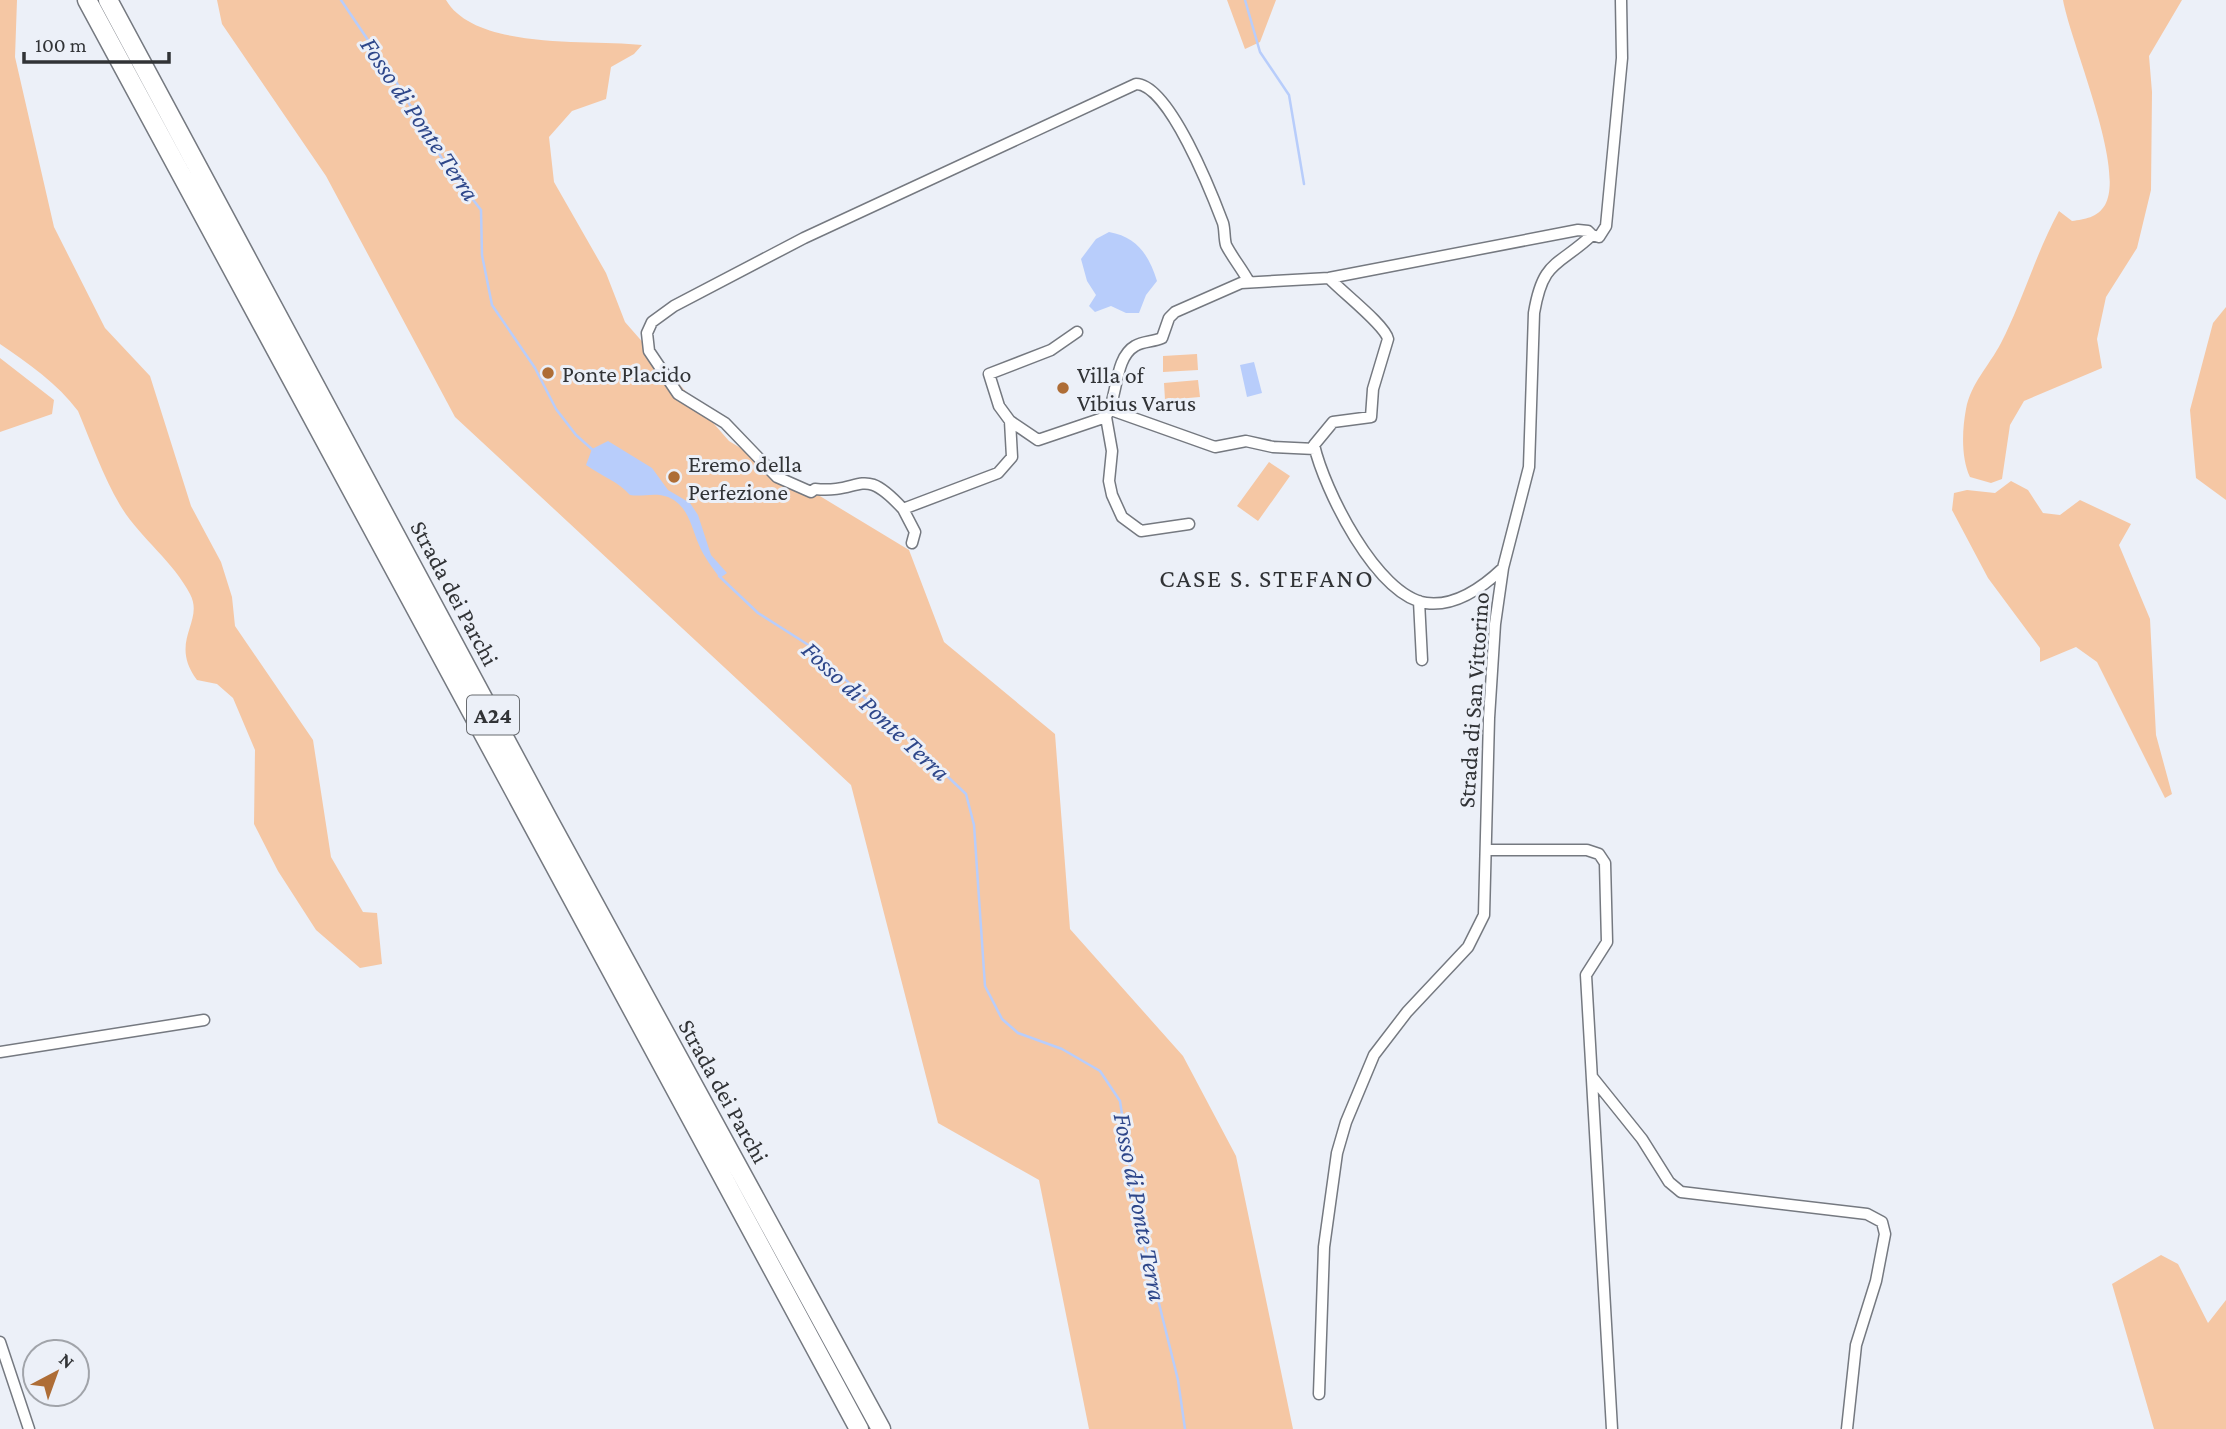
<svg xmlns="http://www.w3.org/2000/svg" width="2226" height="1429" font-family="'Crimson Pro',serif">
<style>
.green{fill:#f5c7a4}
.water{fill:#b8cdfb}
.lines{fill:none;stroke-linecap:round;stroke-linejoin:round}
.stream{stroke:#b8cdfb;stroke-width:2.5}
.minor-casing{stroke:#757980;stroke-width:13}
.motorway-casing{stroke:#757980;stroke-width:21}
.minor{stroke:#fff;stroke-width:10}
.motorway{stroke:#fff;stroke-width:18}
.poi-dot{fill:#ae6d36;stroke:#ecf0f8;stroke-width:2.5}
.labels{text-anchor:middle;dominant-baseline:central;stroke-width:6;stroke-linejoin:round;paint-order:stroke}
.shield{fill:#ecf0f8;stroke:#696c70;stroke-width:2}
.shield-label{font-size:23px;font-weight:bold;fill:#313336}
.poi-label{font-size:24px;fill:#313336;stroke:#ecf0f8;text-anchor:start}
.street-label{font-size:24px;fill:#313336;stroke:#ecf0f8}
.water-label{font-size:26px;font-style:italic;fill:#2e478a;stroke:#ecf0f8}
.neighbourhood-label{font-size:26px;letter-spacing:2px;fill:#313336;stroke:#ecf0f8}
</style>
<rect width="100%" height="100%" fill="#ecf0f8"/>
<path class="green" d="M0 0H17L15 57 54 227 105 328 150 376 191 506 221 562 232 597 235 626 313 740 331 857 363 912 377 913 382 964 360 968 316 930 278 871 254 824 255 750 233 698 217 684 197 680C168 641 205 622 190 594 173 561 139 537 120 505 103 476 91 442 78 411 58 384 28 363 0 344Z
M217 0H446C476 51 590 39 642 45L634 54 611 67 606 99 572 111 549 137 554 182 606 273 625 322 729 441 909 550 944 642 1055 734 1070 929 1183 1056 1236 1156 1293 1429H1089L1039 1180 938 1123 851 785 455 417 326 176 222 24Z
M1227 0H1276L1260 42 1245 49Z
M2063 0H2182L2149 56 2152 92 2151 190 2137 248 2106 297 2097 339 2102 368 2024 401 2010 425 2002 479 1991 483 1970 477C1961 458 1962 430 1966 409 1971 383 1989 366 2001 343 2023 300 2036 253 2059 211L2072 221C2085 219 2097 218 2105 205 2126 169 2071 44 2063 0Z
M2226 307V500L2196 478 2190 410 2213 323Z
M1197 354 1198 370 1163 372V356Z
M0 358 54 400 52 414 0 432Z
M1198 380 1200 397 1165 400 1164 383Z
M1269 462 1290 476 1258 521 1237 506Z
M2011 481 2028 490 2043 513 2060 515 2080 500 2131 524 2119 545 2150 619 2156 735 2172 794 2165 798 2097 662 2076 647 2040 662V648L1988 578 1952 510 1954 493 1967 490 1995 493Z
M2161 1255 2178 1264 2208 1323 2226 1300V1429H2154L2112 1284Z"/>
<path class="water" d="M1109 232C1137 237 1149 255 1157 281L1146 295 1139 313H1126L1111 306 1095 312 1089 306 1096 295 1087 281 1081 259 1096 239Z
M1254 362 1262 393 1247 397 1240 365Z
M608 441 652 468 668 490 690 503 698 515 711 555 727 573 720 578C712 567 704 557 699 545 691 527 689 506 668 497 655 492 643 497 630 495 618 481 601 476 586 465L592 449Z"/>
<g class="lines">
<path class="stream" d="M341 0 395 80 444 162 481 210 482 255 492 305 535 368 556 409 576 435 594 451
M1245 0 1260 52 1289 95 1304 184
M719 576 758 613 810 646 966 794 974 825 985 986 1002 1019 1018 1033 1062 1049 1100 1071 1120 1101 1137 1215 1178 1380 1185 1429"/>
<defs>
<path id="minor" d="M1329 278C1343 293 1385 325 1388 339L1373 389 1371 417 1333 422 1314 445C1324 489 1376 595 1426 603 1455 607 1483 587 1503 568
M1111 410 1215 447 1246 441 1273 447 1315 449
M1106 417 1112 451 1109 481 1112 495 1122 517 1141 531 1189 524
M1010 421 999 406 989 374 1051 350 1077 332
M903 509C861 463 863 494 815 489L811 492 777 477 725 423 678 394 649 351 647 333 652 322 674 306 804 238 1136 84C1169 84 1212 194 1223 223 1225 230 1224 238 1226 245 1232 257 1242 269 1249 282
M912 543 915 532 903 509 998 473 1012 457 1010 421 1038 440 1106 417C1118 397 1114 358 1135 346 1143 341 1153 342 1162 338L1169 318 1175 312 1241 283 1329 278 1578 230 1588 231 1592 235
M1419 601 1422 660
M1486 850H1587L1599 854 1605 863 1607 942 1586 975 1612 1429
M0 1052 204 1020
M1593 1078 1642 1139 1669 1182 1681 1192 1867 1214 1882 1222 1885 1234 1876 1281 1856 1345 1847 1429
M0 1342 29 1429
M1319 1394 1324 1247 1337 1153 1346 1122 1374 1055 1407 1012 1468 947 1484 915 1489 718 1495 624 1503 568 1529 467 1534 313C1543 259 1558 267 1592 235L1599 237 1606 226 1622 58 1621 0"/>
<path id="motorway" d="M87 0 859 1429
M108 0 549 821 881 1429"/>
</defs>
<use href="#minor" class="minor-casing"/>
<use href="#motorway" class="motorway-casing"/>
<use href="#minor" class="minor"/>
<use href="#motorway" class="motorway"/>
</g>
<g class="poi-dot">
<circle cx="548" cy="373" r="7"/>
<circle cx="1063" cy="388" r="7"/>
<circle cx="674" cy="477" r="7"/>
</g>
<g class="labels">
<rect class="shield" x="467" y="695.5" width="52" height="39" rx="5"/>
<g class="shield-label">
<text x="493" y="715">A24</text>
</g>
<g class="poi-label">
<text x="562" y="373">Ponte Placido</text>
<text x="1077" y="374">Villa of<tspan x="1077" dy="28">Vibius Varus</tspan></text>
<text x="688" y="463">Eremo della<tspan x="688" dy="28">Perfezione</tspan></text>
</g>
<g class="street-label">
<text transform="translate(455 593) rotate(62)">Strada dei Parchi</text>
<text transform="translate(1473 700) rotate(-86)">Strada di San Vittorino</text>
<text transform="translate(724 1091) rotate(61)">Strada dei Parchi</text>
</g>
<g class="water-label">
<text transform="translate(420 119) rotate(56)">Fosso di Ponte Terra</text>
<text transform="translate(876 711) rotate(43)">Fosso di Ponte Terra</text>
<text transform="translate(1140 1207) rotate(79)">Fosso di Ponte Terra</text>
</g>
<g class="neighbourhood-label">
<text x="1267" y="578">CASE S. STEFANO</text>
</g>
</g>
<g transform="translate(56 1373) rotate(41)"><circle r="33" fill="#ecf0f8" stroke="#a1a4aa" stroke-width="2"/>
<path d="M0-5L12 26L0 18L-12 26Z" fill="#ae6d36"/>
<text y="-10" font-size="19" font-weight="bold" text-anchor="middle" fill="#313336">N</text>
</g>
<path d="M24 52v10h145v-10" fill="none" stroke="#313336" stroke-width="3.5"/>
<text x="35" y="52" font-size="21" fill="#313336" stroke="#ecf0f8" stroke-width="5" paint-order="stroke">100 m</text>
</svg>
